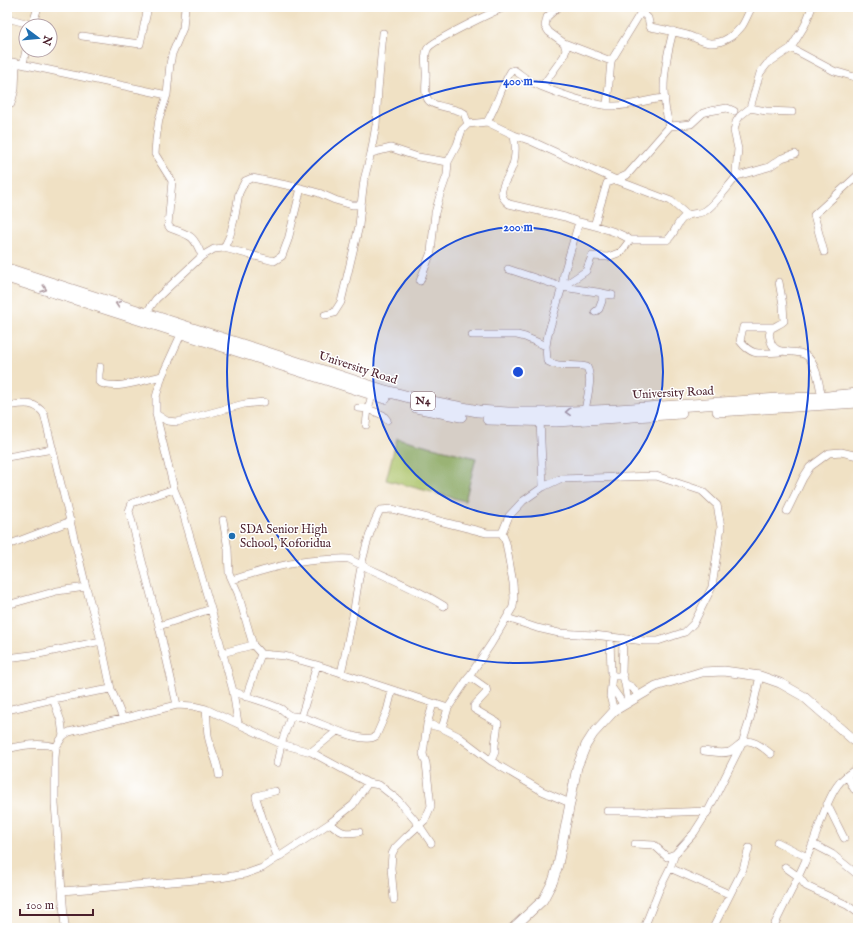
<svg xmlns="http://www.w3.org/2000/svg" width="865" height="935" font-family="'IM FELL English',serif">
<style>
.green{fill:#abc268;stroke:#7a704a}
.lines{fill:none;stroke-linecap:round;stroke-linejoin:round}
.minor-casing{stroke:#9d8078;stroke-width:8}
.major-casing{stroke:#9d8078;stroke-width:10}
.highway-casing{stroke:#9d8078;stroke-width:12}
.minor{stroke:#fff;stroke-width:7}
.major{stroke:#fff;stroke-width:9}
.highway{stroke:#fff;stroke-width:11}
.oneway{stroke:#ae9aa0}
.ring{fill:none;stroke:#1d4ed8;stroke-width:2}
.poi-dot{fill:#1f6fb2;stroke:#fff;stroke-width:1.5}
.labels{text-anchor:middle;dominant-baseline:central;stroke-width:3;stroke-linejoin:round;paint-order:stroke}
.shield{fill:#fff;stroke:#80626b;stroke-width:1}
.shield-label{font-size:11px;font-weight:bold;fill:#4a1f2b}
.street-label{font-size:12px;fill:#4a1f2b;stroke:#fff}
.poi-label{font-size:12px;fill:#4a1f2b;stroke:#fff;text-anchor:start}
.centre{fill:#1d4ed8;stroke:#fff;stroke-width:2}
.ring-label{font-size:12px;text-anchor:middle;font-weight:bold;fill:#1d4ed8;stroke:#fff;stroke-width:3;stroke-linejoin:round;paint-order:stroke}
</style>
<rect width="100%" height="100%" fill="#fff"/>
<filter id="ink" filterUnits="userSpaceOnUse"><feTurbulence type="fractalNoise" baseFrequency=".025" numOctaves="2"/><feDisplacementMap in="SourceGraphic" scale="8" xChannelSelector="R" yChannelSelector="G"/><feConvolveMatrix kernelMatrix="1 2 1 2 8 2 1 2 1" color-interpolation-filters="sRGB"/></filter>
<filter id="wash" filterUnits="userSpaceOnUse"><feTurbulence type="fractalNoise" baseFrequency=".012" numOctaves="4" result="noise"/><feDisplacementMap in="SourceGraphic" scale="16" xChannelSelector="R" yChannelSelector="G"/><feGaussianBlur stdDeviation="0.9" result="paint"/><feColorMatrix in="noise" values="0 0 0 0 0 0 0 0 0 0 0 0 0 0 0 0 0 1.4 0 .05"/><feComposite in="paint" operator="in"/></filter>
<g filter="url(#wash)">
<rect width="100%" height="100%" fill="#f0e1c4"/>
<path class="green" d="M397 438 476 458 465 501 386 480Z"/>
</g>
<g filter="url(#ink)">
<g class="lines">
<defs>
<path id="minor" d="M636 7 648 18 650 27C663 29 675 32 687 35 694 37 702 42 710 43 722 44 735 35 742 26 746 20 748 13 752 7
M7 18 33 25
M32 26 38 7
M82 36 140 44 148 7
M564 43 611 61 607 106
M791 48 834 71 858 78
M7 61 167 95 159 119 156 140 155 154 172 181 168 225 170 228C191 236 193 234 202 256
M611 61 641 12
M23 64 26 50
M540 86C560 94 594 106 615 106 632 106 648 99 665 98
M167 95 170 64 172 54 183 28 185 7
M11 104 15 89 16 63
M750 108 766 111 792 112
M487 122C497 105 501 87 511 71L514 70C522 75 533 86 543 85L564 56 566 50 564 43 549 32 545 26 547 17 558 7
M468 124 464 113C456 108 434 107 429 101 424 96 426 84 426 78 427 70 423 55 428 48 434 40 494 11 506 7
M670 126C659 96 665 62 673 31
M514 135C516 147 516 159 511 170 506 182 494 193 509 204L565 217 579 222 564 273 562 287 548 334 546 346 547 361C560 369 573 363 587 367 593 379 587 397 585 411
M371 153 391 148 418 157 448 162
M737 176 769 167 782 158 795 154
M579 222C592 225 621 232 630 240
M594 226 607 183 616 180 671 201 687 215
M224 248 274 261 282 256 288 240 301 188
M824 252 814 215 858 175
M508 269 562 287 597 292 612 295
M420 281 431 252 435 213 440 195 447 175 448 162 457 145 462 130 468 124 487 122 514 135 531 141 616 180 627 175 670 126 691 124 703 113 710 111 727 108 734 111
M779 282 783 305 784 321C780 325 774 326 771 329 769 332 769 335 770 338 773 360 797 346 808 357 818 368 819 385 822 398
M562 287 586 271 592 256 608 257 621 252 630 240H667C676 234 676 221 686 216 692 213 699 214 705 211 716 204 728 186 737 176L736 171 738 149 734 131 736 122 740 116 750 108 760 73 767 64 791 48 805 25 812 7
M595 312 599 309 602 301V293
M325 315 334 313 341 302 359 226 361 205
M144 316 156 299 202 256 214 249 224 248 230 235 235 216 239 193 245 181 252 178 301 188 319 193 335 200 352 205H361L364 180 371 153 376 125 378 90 383 33
M774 327H743L740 341C752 357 761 353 780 352
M183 330 162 376 156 397V414L174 489 181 506 211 609 233 691 238 723
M472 335H517L525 337 546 346
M100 367 99 374V382C115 391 144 380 162 376
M372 395 368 409 383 415 387 420
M7 406C21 404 35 400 44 414L86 587 101 641 111 689 123 719
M358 408 368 409 366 425
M156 414 167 421 177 422 244 404 264 402
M540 420 543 487
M7 457 53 449
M174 489 132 503 129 511 159 626 177 705
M787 511 803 478 810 467 829 453 841 452 858 456
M223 520 228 549 229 573 238 593 253 645
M502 533 509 516 523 501 543 487 560 479 656 476 702 491 717 505 721 527 712 587 694 623 685 632 658 641H644L594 635 559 633 537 628 507 618
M13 543 71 521
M232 580C260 571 289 562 319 560 329 560 339 558 349 559 381 575 414 587 444 606
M7 605 57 591 86 587
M159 626 211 609
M610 637 611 673 614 676H620L622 673 623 638
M222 653 253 645 261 654 285 656 317 665 448 708
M7 658 39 654 101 641
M341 673C346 652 350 631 354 610 359 575 364 541 380 510L392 509 487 533H502L506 543 513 583 514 598 513 607 491 644 448 708 442 728 458 736 491 761 542 791 570 803
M622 673C626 684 626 692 628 702
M612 675 610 696 614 711
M469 676 486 688 487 692 474 706V709L498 723 495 745V752L491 761
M626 684 632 687 639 696
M612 688 624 705
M233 691C248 698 264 701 279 708 283 709 285 713 289 715 293 717 297 716 301 717 317 720 362 746 376 736L387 711 392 691
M246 697 261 654
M53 699 61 721 63 736
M206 709C207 718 207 727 208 735 210 749 218 761 219 775
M7 710 53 699 111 689
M301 717 317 665
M427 724 442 728
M7 749C23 745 40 742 56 747
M704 751C712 752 721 754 729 752 734 750 738 745 743 742 751 738 764 748 771 754
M311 752 337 731
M277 763 281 744 291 716
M847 776 854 789 858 792
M275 791 256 796V798L265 826 278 858
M827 804 844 838
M607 811H640L655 813 708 811
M330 823C341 833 344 834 359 832
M777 842 807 857
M635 844 654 845 667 857 675 854
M813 844 832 854 858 875
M785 867 799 877 806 886 847 905 858 913
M670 868 729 894
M62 891 220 878 245 874 262 868 330 823 353 805 368 783
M394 900 391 868 392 854 395 848 406 837 425 820 431 806 426 763 423 754 427 724 433 704
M65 928 55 804V758L56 747 63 736 69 732 177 705 193 706 206 709 281 744 311 752 368 783 379 785 398 800 419 825 431 843
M644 928 659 890 670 868 675 854 694 833 708 811 742 743 750 719 760 676
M713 928 743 869 749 848
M773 928C786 900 801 874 812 845 820 826 825 803 837 786 842 778 850 773 858 768"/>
<path id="major" d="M513 928 543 900 553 881 558 865 577 767 586 745 593 734 614 711 656 686 702 672 724 671 760 676 780 683 803 696 858 744"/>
<path id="highway" d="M7 269 382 390 417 399 452 406 478 411 508 413H548L617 410 779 399 822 398 836 396 858 394
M7 277 385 398
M416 407 461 416
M718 411 858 402
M488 419 556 421 681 413"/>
</defs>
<use href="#minor" class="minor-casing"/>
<use href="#major" class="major-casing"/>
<use href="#highway" class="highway-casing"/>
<use href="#minor" class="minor"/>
<use href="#major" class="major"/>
<use href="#highway" class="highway"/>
</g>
<defs><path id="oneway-chevron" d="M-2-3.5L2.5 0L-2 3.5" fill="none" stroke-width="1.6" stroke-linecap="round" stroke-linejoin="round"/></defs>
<g class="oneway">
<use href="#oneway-chevron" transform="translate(44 289) rotate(18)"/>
<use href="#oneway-chevron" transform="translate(118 304) rotate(-162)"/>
<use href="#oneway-chevron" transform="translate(568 412) rotate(177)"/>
</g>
</g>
<circle cx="518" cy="372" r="145" fill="#1d4ed8" fill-opacity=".12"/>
<g class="ring">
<circle cx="518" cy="372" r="145"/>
<circle cx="518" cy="372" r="291"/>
</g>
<circle class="poi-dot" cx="232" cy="536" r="4"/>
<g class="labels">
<rect class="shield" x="411" y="392" width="24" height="18" rx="3"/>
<g class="shield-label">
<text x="423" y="401">N4</text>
</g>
<g class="street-label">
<text transform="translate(358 368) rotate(18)">University Road</text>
<text transform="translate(673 393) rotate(-3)">University Road</text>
</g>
<g class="poi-label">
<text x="240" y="529">SDA Senior High<tspan x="240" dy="14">School, Koforidua</tspan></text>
</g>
</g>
<circle cx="518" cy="372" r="6" class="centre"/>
<g class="ring-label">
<text x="518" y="85">400 m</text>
<text x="518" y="231">200 m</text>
</g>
<rect width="865" height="935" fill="none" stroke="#fff" stroke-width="24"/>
<g transform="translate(38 38) rotate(106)"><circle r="19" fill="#ffffff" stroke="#b7a5aa"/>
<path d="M0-3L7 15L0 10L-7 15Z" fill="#1f6fb2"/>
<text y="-6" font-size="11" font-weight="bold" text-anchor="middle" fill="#4a1f2b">N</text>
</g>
<path d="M20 909v6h73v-6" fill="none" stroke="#4a1f2b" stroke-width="2"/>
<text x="26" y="909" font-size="12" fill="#4a1f2b" stroke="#ffffff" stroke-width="3" paint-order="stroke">100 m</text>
</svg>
